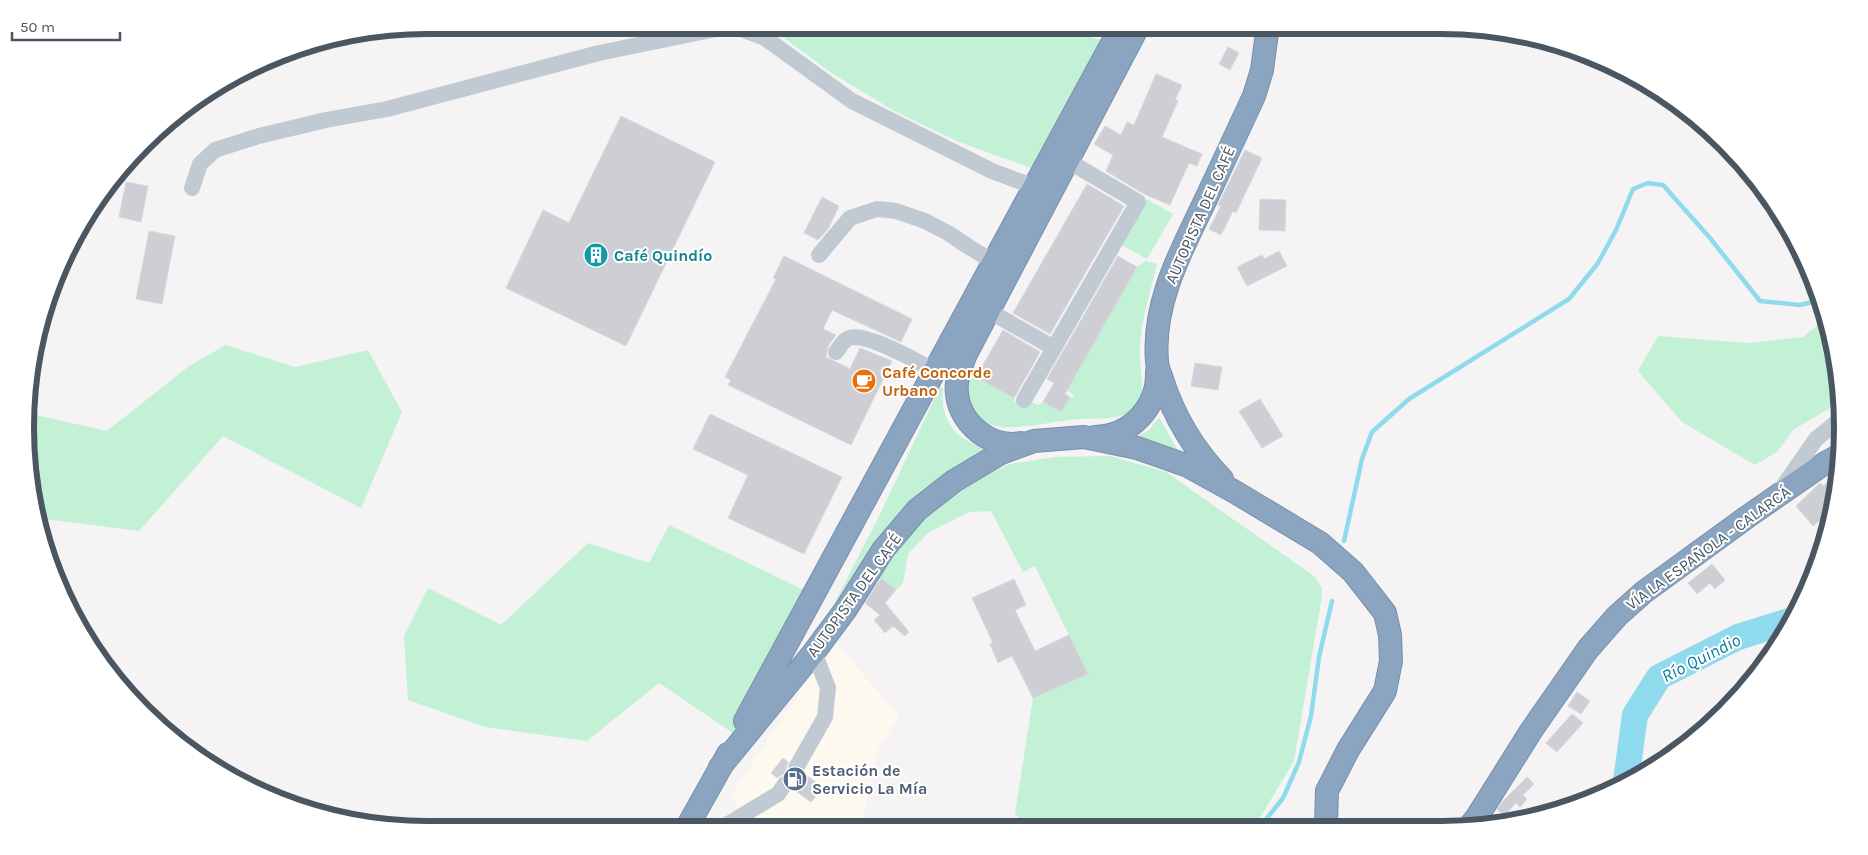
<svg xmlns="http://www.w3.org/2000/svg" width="1868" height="855" font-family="Karla,sans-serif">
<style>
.commercial{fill:#fdf9ef}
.green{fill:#c3f1d5}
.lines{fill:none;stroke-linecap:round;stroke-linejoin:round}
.stream{stroke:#90daee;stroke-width:4.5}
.river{stroke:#90daee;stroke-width:26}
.building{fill:#cdcfd5;stroke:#d7d9de}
.highway-casing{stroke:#7690ad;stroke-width:24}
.minor{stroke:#c1cad2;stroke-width:16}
.highway{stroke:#8ba5c1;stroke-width:22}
.labels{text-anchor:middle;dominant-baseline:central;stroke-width:4;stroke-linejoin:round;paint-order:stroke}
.street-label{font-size:16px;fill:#4a5661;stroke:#fff}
.culture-label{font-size:16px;font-weight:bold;fill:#0d838f;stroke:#fff;text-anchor:start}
.food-label{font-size:16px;font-weight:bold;fill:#c56008;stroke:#fff;text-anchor:start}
.service-label{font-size:16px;font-weight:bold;fill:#4e5e75;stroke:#fff;text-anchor:start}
.water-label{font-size:18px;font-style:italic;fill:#0c7c9b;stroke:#fff}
.rim{fill:none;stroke:#4a5661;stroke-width:6}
</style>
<rect width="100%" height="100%" fill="#f5f3f3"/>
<path class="commercial" d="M834 641 899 716 877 751 864 817 856 829H743L732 794Z"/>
<path class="green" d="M758 25H1044L1102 40 1036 170 959 142 896 112 830 72 776 32Z
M1147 199 1173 214 1147 259 1120 244Z
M1145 261 1157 264C1150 295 1139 325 1140 357 1140 368 1145 393 1139 402 1137 406 1133 411 1129 413 1113 420 1096 418 1080 419 1056 420 1011 433 990 424 970 417 968 394 965 376L976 377 1015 399 1014 401 1028 406 1031 402 1038 405 1043 402 1061 412 1070 397 1072 398 1074 395 1067 390 1137 267Z
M1826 318 1835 349 1840 402 1793 430 1777 452 1755 465 1682 422 1638 371 1658 336 1749 343 1803 337Z
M226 345 295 367 368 350 402 412 361 508 223 436 139 531 37 518 28 480 31 414 107 431 189 366Z
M940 387 943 388C940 423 957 443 991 448 959 466 925 484 900 512 884 530 873 552 860 573 851 588 839 602 828 616L881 512Z
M1159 417 1178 451 1135 438 1149 430Z
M1110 456 1166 472 1314 576 1322 588 1321 602 1294 761 1261 816 1247 827 1026 828 1015 814 1033 698 1088 674 1035 566 1023 572 991 511 969 512 929 532 908 554 903 583 896 590 880 577 897 547 924 517 969 483 1010 464 1055 457Z
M669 525 806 591 733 733 659 683 587 741 485 727 408 700 404 636 428 588 501 625 588 543 649 563Z"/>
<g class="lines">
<path class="stream" d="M1344 541 1362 459 1372 432 1409 399 1569 299 1598 263 1616 230 1633 189 1648 183 1663 185 1710 238 1760 301 1800 305 1821 300
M1260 827 1283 798 1299 762 1311 716 1319 657 1332 601"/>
<path class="river" d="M1626 781 1635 715 1659 677 1738 637 1789 621"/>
</g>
<path class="building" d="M1228 47 1239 53 1230 70 1219 64Z
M1156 74 1182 85 1175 100 1178 101 1162 137 1202 154 1197 166 1189 163 1170 205 1144 194 1106 171 1113 155 1094 144 1105 126 1121 135 1127 122 1134 125Z
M621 116 715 162 626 346 506 288 543 210 569 223Z
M1245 150 1262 158 1236 213 1233 211 1221 235 1209 229 1221 206 1218 205Z
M126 182 148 186 141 222 119 217Z
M1087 184 1124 206 1050 334 1013 313Z
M822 197 839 206 828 229 818 240 804 233Z
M1260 199 1286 200 1285 231 1259 230Z
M149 231 175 236 162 304 136 299Z
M1279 251 1287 266 1247 286 1237 267 1262 255 1264 259Z
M784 256 912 319 901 342 832 310 823 329 836 335 828 346 826 357 850 369 860 348 892 361 851 445 728 385 731 380 725 377 776 279 773 278Z
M1118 256 1137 267 1065 394 1070 397 1061 412 1043 402 1054 383 1047 379Z
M1003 330 1040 352 1014 398 976 377Z
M1195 363 1222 367 1218 390 1191 386Z
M1260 399 1283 436 1262 448 1239 411Z
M710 414 842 477 804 554 728 518 748 475 693 449Z
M1839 473 1835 508 1813 526 1796 506 1820 483 1823 486Z
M1712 564 1725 580 1715 589 1710 583 1697 594 1688 583Z
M881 578 896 590 885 603 909 632 905 636 893 626 885 633 874 620 880 615 865 603Z
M1014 579 1026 605 1015 610 1035 651 1069 635 1088 674 1033 698 1012 656 998 663 990 644 993 643 972 598Z
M1577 692 1590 701 1581 714 1568 706Z
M1572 714 1583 723 1557 752 1546 743Z
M783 758 788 762 786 769 790 775H781L777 778 771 773Z
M804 774 823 787 811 802 793 789 795 784 792 777 797 778Z
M1527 777 1534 784 1523 795 1527 799 1520 807 1516 803 1504 816 1497 809 1502 802Z"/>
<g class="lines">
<defs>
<path id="highway" d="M1095 437C1131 436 1158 407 1157 372
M1021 443C991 449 960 424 957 394 955 380 961 369 965 356L1139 25
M1222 479C1194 450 1174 417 1162 379 1160 373 1157 367 1157 361 1152 303 1182 249 1206 199 1222 165 1238 130 1254 96L1262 70 1268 25
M745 721 1122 25
M720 767 814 652 846 609 883 550 917 510 954 481 1001 453 1034 441 1084 437 1137 448 1188 466 1235 492 1320 543 1353 572 1385 613 1390 635 1391 661 1385 691 1348 750 1327 791 1326 822 1327 827
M1469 827 1477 817 1531 731 1588 649 1617 616 1644 592 1747 517 1825 463 1840 455
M686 829 728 754"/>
</defs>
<use href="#highway" class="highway-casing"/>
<path class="minor" d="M192 188 200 164 215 150 259 136 326 120 387 109 599 53 716 29H741L765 38 852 101 992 171 1035 187
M819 255 850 218 877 209 896 211 925 221 948 233 969 247 994 262
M989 311 1054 348
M836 352C840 347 843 340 849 338 866 332 918 362 935 371
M1024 400 1138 202 1068 161
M1782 488 1816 439 1842 418
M796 768 825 717 828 688 814 652
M720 829 778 794 785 784"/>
<use href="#highway" class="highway"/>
</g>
<defs>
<symbol id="building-disc" viewBox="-11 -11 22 22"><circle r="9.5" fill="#0f9aa8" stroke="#fff"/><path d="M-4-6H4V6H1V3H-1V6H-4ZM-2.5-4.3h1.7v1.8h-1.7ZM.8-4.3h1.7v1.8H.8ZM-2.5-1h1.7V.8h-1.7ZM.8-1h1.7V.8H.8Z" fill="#fff"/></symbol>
<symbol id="cafe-disc" viewBox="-11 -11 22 22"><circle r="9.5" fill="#e8710a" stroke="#fff"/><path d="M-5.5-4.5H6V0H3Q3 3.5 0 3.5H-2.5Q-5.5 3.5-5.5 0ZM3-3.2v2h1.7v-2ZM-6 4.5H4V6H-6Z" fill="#fff"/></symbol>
<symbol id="fuel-disc" viewBox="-11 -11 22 22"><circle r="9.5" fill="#5c6f8a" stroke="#fff"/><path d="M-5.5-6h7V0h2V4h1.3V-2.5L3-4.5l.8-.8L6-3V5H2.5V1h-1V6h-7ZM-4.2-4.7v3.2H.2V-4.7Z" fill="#fff"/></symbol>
</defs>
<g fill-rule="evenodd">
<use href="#building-disc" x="582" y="241" width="28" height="28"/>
<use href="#cafe-disc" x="850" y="367" width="28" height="28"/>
<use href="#fuel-disc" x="781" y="765" width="28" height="28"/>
</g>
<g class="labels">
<g class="street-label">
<text transform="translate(1200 215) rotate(-66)">AUTOPISTA DEL CAFÉ</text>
<text transform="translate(1708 548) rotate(-36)">VÍA LA ESPAÑOLA - CALARCÁ</text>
<text transform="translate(854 595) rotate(-54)">AUTOPISTA DEL CAFÉ</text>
</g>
<g class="culture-label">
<text x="614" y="255">Café Quindío</text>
</g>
<g class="food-label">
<text x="882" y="372">Café Concorde<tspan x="882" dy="18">Urbano</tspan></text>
</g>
<g class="service-label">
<text x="812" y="770">Estación de<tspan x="812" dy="18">Servicio La Mía</tspan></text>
</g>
<g class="water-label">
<text transform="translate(1701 658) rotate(-27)">Río Quindio</text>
</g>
</g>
<path d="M0 0H1868V855H0ZM427 34H1441A393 393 0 0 1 1834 427V428A393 393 0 0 1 1441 821H427A393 393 0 0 1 34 428V427A393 393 0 0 1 427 34Z" fill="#fff" fill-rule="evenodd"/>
<path class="rim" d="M427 34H1441A393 393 0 0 1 1834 427V428A393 393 0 0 1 1441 821H427A393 393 0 0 1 34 428V427A393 393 0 0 1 427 34Z"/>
<path d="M12 32v8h108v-8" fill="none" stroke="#4a5661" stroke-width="2.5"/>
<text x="20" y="32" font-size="15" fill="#4a5661" stroke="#ffffff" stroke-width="4" paint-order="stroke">50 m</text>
</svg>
